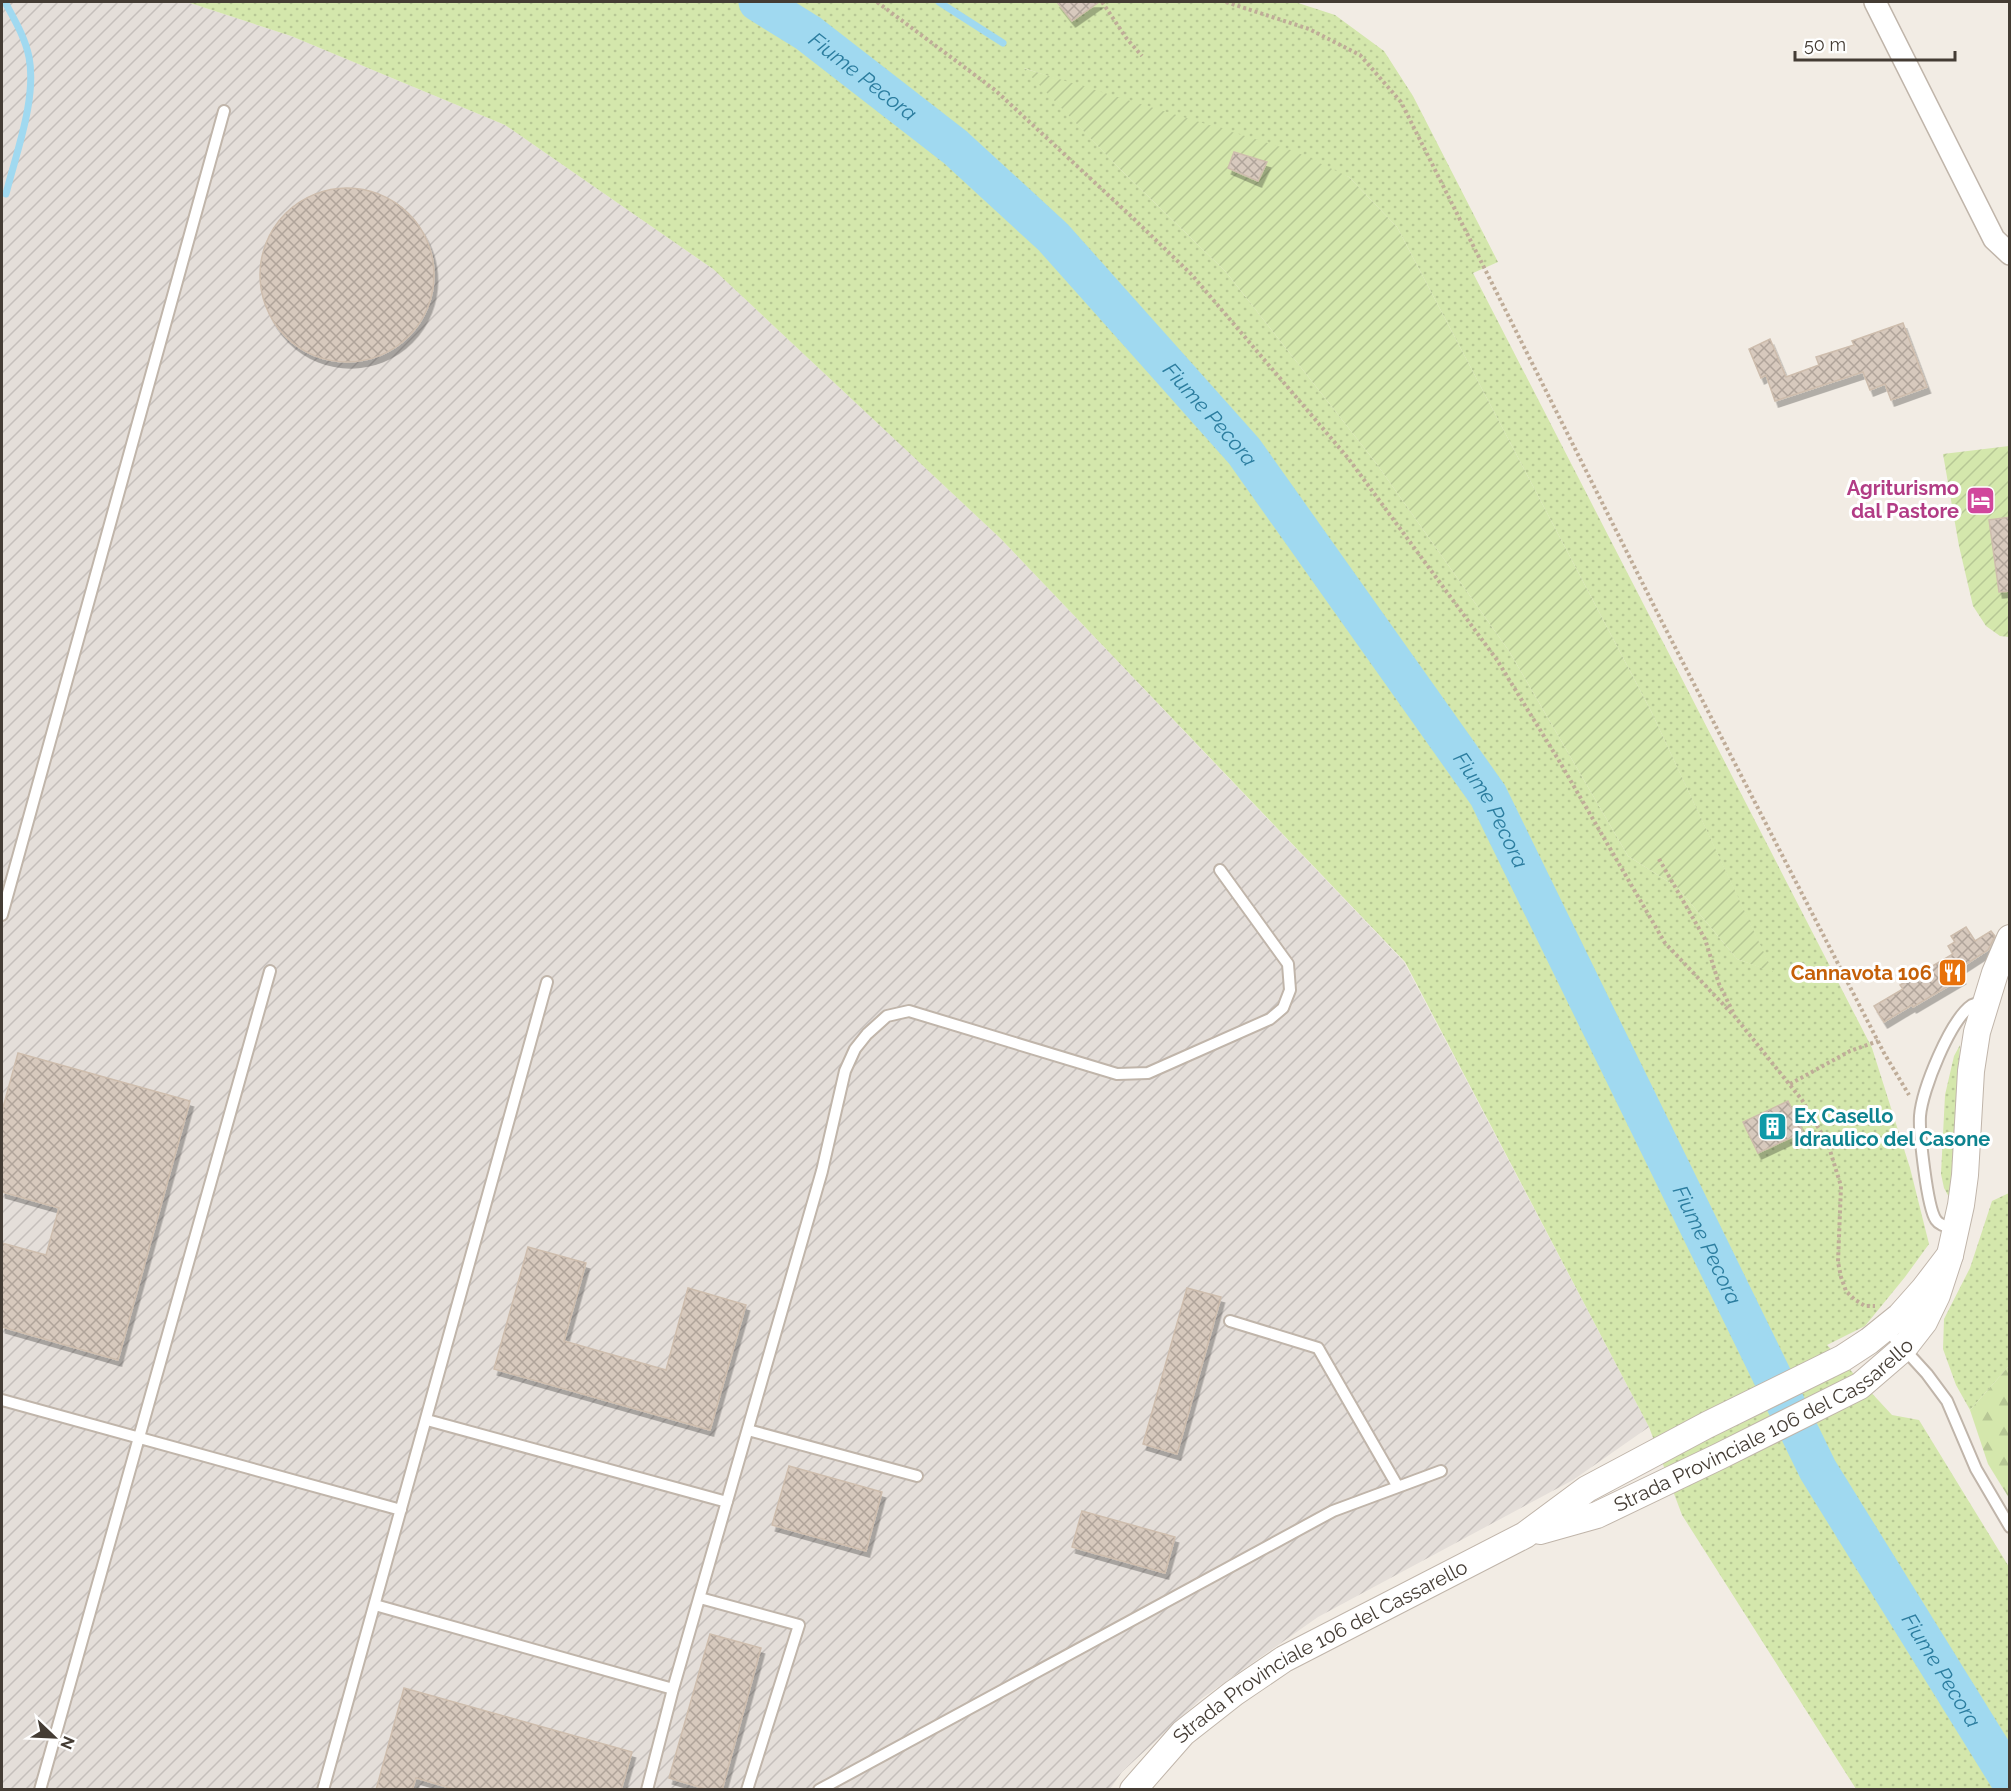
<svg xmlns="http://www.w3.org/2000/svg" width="2011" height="1791" font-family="Raleway,sans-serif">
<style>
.industrial{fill:url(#industrial-furrows)}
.grass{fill:url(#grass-dots);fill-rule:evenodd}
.forest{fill:url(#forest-firs)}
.garden{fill:url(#garden-furrows)}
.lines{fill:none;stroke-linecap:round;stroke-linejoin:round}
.stream{stroke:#a0d9f0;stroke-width:7}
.river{stroke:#a0d9f0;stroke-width:39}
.building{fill:url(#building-cross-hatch);stroke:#cebdad;stroke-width:1.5;filter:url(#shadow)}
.service-casing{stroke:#c0b5aa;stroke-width:14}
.minor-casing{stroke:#c0b5aa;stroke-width:24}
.tertiary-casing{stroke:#c0b5aa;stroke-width:28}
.path{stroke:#bfac98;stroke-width:4;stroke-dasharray:3 3;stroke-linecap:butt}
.service{stroke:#fff;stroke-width:10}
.minor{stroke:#fff;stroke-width:21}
.tertiary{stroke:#fff;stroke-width:26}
.labels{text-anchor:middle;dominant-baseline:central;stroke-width:6;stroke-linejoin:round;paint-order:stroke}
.hotel-label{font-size:20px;font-weight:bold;fill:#b23c85;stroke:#fff;text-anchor:end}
.food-label{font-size:20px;font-weight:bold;fill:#c56008;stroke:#fff;text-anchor:end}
.culture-label{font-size:20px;font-weight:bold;fill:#0d838f;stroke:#fff;text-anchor:start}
.street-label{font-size:20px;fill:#443c34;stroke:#fff}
.water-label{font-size:21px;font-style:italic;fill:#2b7d9f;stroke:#fff}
</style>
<defs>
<pattern id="industrial-furrows" width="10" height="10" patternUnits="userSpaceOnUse" patternTransform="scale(1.5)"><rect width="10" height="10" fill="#e4ded9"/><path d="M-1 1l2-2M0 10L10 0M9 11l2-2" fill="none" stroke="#c5bfbb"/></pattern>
<pattern id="grass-dots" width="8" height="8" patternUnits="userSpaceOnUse" patternTransform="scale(1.5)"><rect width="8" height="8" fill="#d4e7ac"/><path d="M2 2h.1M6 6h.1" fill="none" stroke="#b7c795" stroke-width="1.8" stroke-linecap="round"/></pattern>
<pattern id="forest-firs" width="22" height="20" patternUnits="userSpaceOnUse" patternTransform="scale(1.5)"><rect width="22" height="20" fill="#d4e7ac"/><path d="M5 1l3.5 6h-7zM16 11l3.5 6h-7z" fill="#b7c795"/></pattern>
<pattern id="garden-furrows" width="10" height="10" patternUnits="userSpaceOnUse" patternTransform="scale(1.5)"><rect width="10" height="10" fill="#d4e7ac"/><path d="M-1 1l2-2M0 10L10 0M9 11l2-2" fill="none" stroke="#b7c795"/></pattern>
<pattern id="building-cross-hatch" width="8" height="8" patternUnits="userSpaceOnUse" patternTransform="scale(1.5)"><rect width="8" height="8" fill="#d7c9bd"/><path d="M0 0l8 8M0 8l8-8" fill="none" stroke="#b0a49a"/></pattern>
<filter id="shadow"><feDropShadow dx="3.5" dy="6" stdDeviation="0" flood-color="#0004"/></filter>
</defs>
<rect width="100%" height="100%" fill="#f2ece4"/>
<path class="industrial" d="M2 2H187L291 36 505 125 713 269 1000 538 1404 962 1649 1427 1573 1480 1318 1617 1201 1699 1122 1772 1110 1789 2 1790Z"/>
<path class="grass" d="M187 2H1295L1335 15 1384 51 1413 96 1498 262 1473 273 1872 1048 1910 1168 1929 1244 1905 1277 1865 1326 1827 1345 1892 1415 1919 1420 2009 1567V1789H1856L1682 1515 1649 1427 1405 962 1000 538 713 269 505 125 291 36ZM1024 68 1349 177 1397 227 1651 711 1772 971 1737 959 1678 888 1628 856 1509 651 1376 463 1226 272 1120 169Z
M1960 1045 1950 1199 1944 1188 1941 1174 1945 1095 1954 1056Z
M2009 1193V1366L1970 1410 1956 1385 1943 1349 1944 1319 1970 1268 1992 1201Z"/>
<path class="forest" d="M2009 1366V1498L1988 1464 1970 1410Z"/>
<path class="garden" d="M1023 68 1294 151 1349 177 1397 227 1651 711 1773 972 1737 959 1678 888 1628 856 1509 651 1376 463 1226 272 1120 169Z
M2009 446V637L2000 636 1986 626 1973 606 1959 546 1943 454Z"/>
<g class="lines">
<path class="stream" d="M5 2C14 19 25 37 29 57 37 99 16 153 6 194
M939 2 1003 43"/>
<path class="river" id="s1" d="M758 2 808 33 955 147 1053 237 1244 451 1488 795 1818 1470 2010 1780"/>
</g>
<path class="building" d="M1057 2H1099L1072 21Z
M1234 152 1267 162 1258 181 1228 168Z
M260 275a87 87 0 1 1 174 0a87 87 0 1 1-174 0Z
M1903 323 1927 387 1891 400 1885 384 1870 390 1863 372 1775 401 1766 375 1761 378 1749 349 1770 339 1786 377 1819 365 1816 357 1854 345 1852 341Z
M2010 517V591L1999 592 1989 520Z
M1966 927 1975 941 1991 931 1995 936 1988 950 1957 970 1962 978 1913 1007 1912 1005 1884 1022 1874 1006 1903 989 1900 985 1953 954 1948 946 1955 942 1951 936Z
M18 1053 190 1101 118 1360 2 1327V1243L46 1255 59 1208 2 1192V1111Z
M1788 1101 1803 1132 1758 1153 1743 1122Z
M528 1247 586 1263 564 1341 666 1370 688 1288 746 1305 710 1430 494 1369Z
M1187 1288 1221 1297 1177 1454 1143 1444Z
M789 1466 882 1492 866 1551 772 1525Z
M1082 1511 1175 1537 1165 1573 1072 1547Z
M710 1634 761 1648 722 1790H709L669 1778Z
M404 1688 632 1752 621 1790H457L416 1778 412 1790H376Z"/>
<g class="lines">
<defs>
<path id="service" d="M2 915 224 111
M1956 1230C1949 1227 1940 1226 1936 1220 1927 1208 1919 1132 1920 1116 1922 1090 1950 1020 1972 1005 1976 1003 1980 1003 1985 1002
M1230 1321 1318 1348 1398 1487
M1885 1328 1927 1374 1947 1401 1976 1469 2010 1527
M2 1400 401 1510
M427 1420 727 1502
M748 1430 917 1476
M700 1598 799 1625 747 1790
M375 1605 673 1689
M40 1790 270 971
M323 1790 547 982
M647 1790 673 1689 822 1171 845 1071 855 1049 867 1034 887 1016 909 1011 1117 1074 1148 1073 1270 1019 1283 1008 1290 990 1288 964 1220 870
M819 1790 1333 1511 1441 1471"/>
<path id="minor" d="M1875 2 1994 239 2010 254"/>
<g id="tertiary">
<path id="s2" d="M1540 1531 1597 1515 1720 1456 1860 1386 1903 1349 1924 1322 1937 1295 1950 1255 1961 1205 1965 1175 1971 1071 1977 1032 1995 973 2010 938"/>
<path id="s3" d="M1133 1790 1183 1733 1234 1693 1284 1659 1525 1535 1587 1489 1707 1425 1843 1358 1869 1341 1900 1316 1924 1289 1950 1255"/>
</g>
</defs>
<use href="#service" class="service-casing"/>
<use href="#minor" class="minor-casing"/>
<use href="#tertiary" class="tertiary-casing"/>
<path class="path" d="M877 2 995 90 1133 218 1192 275 1348 458 1497 660 1558 759 1665 943 1736 1018 1802 1100 1828 1144 1841 1186 1838 1262 1841 1277 1846 1291 1854 1299 1865 1306H1875
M1102 2 1127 39 1142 56
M1226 2 1309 29 1360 55 1401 102 1660 618 1884 1053 1909 1095
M1659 859 1705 939 1719 984 1733 1012
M1790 1084 1850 1051 1878 1041"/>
<use href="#service" class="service"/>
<use href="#minor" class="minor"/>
<use href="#tertiary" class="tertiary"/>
</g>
<defs>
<symbol id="hotel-square" viewBox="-11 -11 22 22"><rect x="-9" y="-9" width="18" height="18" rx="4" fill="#d1479c" stroke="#fff"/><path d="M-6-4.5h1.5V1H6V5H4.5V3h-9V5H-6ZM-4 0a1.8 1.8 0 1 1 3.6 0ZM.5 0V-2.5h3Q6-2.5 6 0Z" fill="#fff"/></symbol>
<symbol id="restaurant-square" viewBox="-11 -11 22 22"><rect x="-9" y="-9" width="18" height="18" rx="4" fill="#e8710a" stroke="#fff"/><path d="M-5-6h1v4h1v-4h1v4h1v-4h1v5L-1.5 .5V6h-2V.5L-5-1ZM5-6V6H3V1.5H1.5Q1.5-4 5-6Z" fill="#fff"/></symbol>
<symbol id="building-square" viewBox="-11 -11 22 22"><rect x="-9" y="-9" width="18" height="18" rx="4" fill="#0f9aa8" stroke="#fff"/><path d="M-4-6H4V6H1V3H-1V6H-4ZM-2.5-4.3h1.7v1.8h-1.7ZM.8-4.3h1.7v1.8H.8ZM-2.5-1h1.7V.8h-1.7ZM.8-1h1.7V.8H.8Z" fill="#fff"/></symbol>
</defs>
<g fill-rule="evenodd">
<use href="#hotel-square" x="1964" y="484" width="33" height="33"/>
<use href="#restaurant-square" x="1936" y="956" width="33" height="33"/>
<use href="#building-square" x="1756" y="1110" width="33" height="33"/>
</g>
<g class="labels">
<g class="hotel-label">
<text x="1959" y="488">Agriturismo<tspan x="1959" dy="23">dal Pastore</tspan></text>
</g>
<g class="food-label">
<text x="1932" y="973">Cannavota 106</text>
</g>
<g class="culture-label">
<text x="1794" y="1116">Ex Casello<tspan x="1794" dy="23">Idraulico del Casone</tspan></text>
</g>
<g class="street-label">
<text stroke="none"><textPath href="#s2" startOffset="249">Strada Provinciale 106 del Cassarello</textPath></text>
<text stroke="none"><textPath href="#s3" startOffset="236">Strada Provinciale 106 del Cassarello</textPath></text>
</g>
<g class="water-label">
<text stroke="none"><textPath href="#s1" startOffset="129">Fiume Pecora</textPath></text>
<text stroke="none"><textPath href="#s1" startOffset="615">Fiume Pecora</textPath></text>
<text stroke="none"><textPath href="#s1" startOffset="1101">Fiume Pecora</textPath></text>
<text stroke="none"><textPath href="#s1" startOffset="1587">Fiume Pecora</textPath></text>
<text stroke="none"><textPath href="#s1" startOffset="2073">Fiume Pecora</textPath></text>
</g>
</g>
<rect width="2011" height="1791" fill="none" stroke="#443c34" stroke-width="6"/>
<g transform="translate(54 1737) rotate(113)" stroke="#ffffff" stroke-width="4.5" paint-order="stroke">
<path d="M0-4.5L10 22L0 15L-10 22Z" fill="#443c34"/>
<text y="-9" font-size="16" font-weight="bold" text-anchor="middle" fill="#443c34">N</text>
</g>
<path d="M1795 51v9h160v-9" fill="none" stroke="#443c34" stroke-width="3"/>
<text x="1804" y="51" font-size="18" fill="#443c34" stroke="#ffffff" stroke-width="4.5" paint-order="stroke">50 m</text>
</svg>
